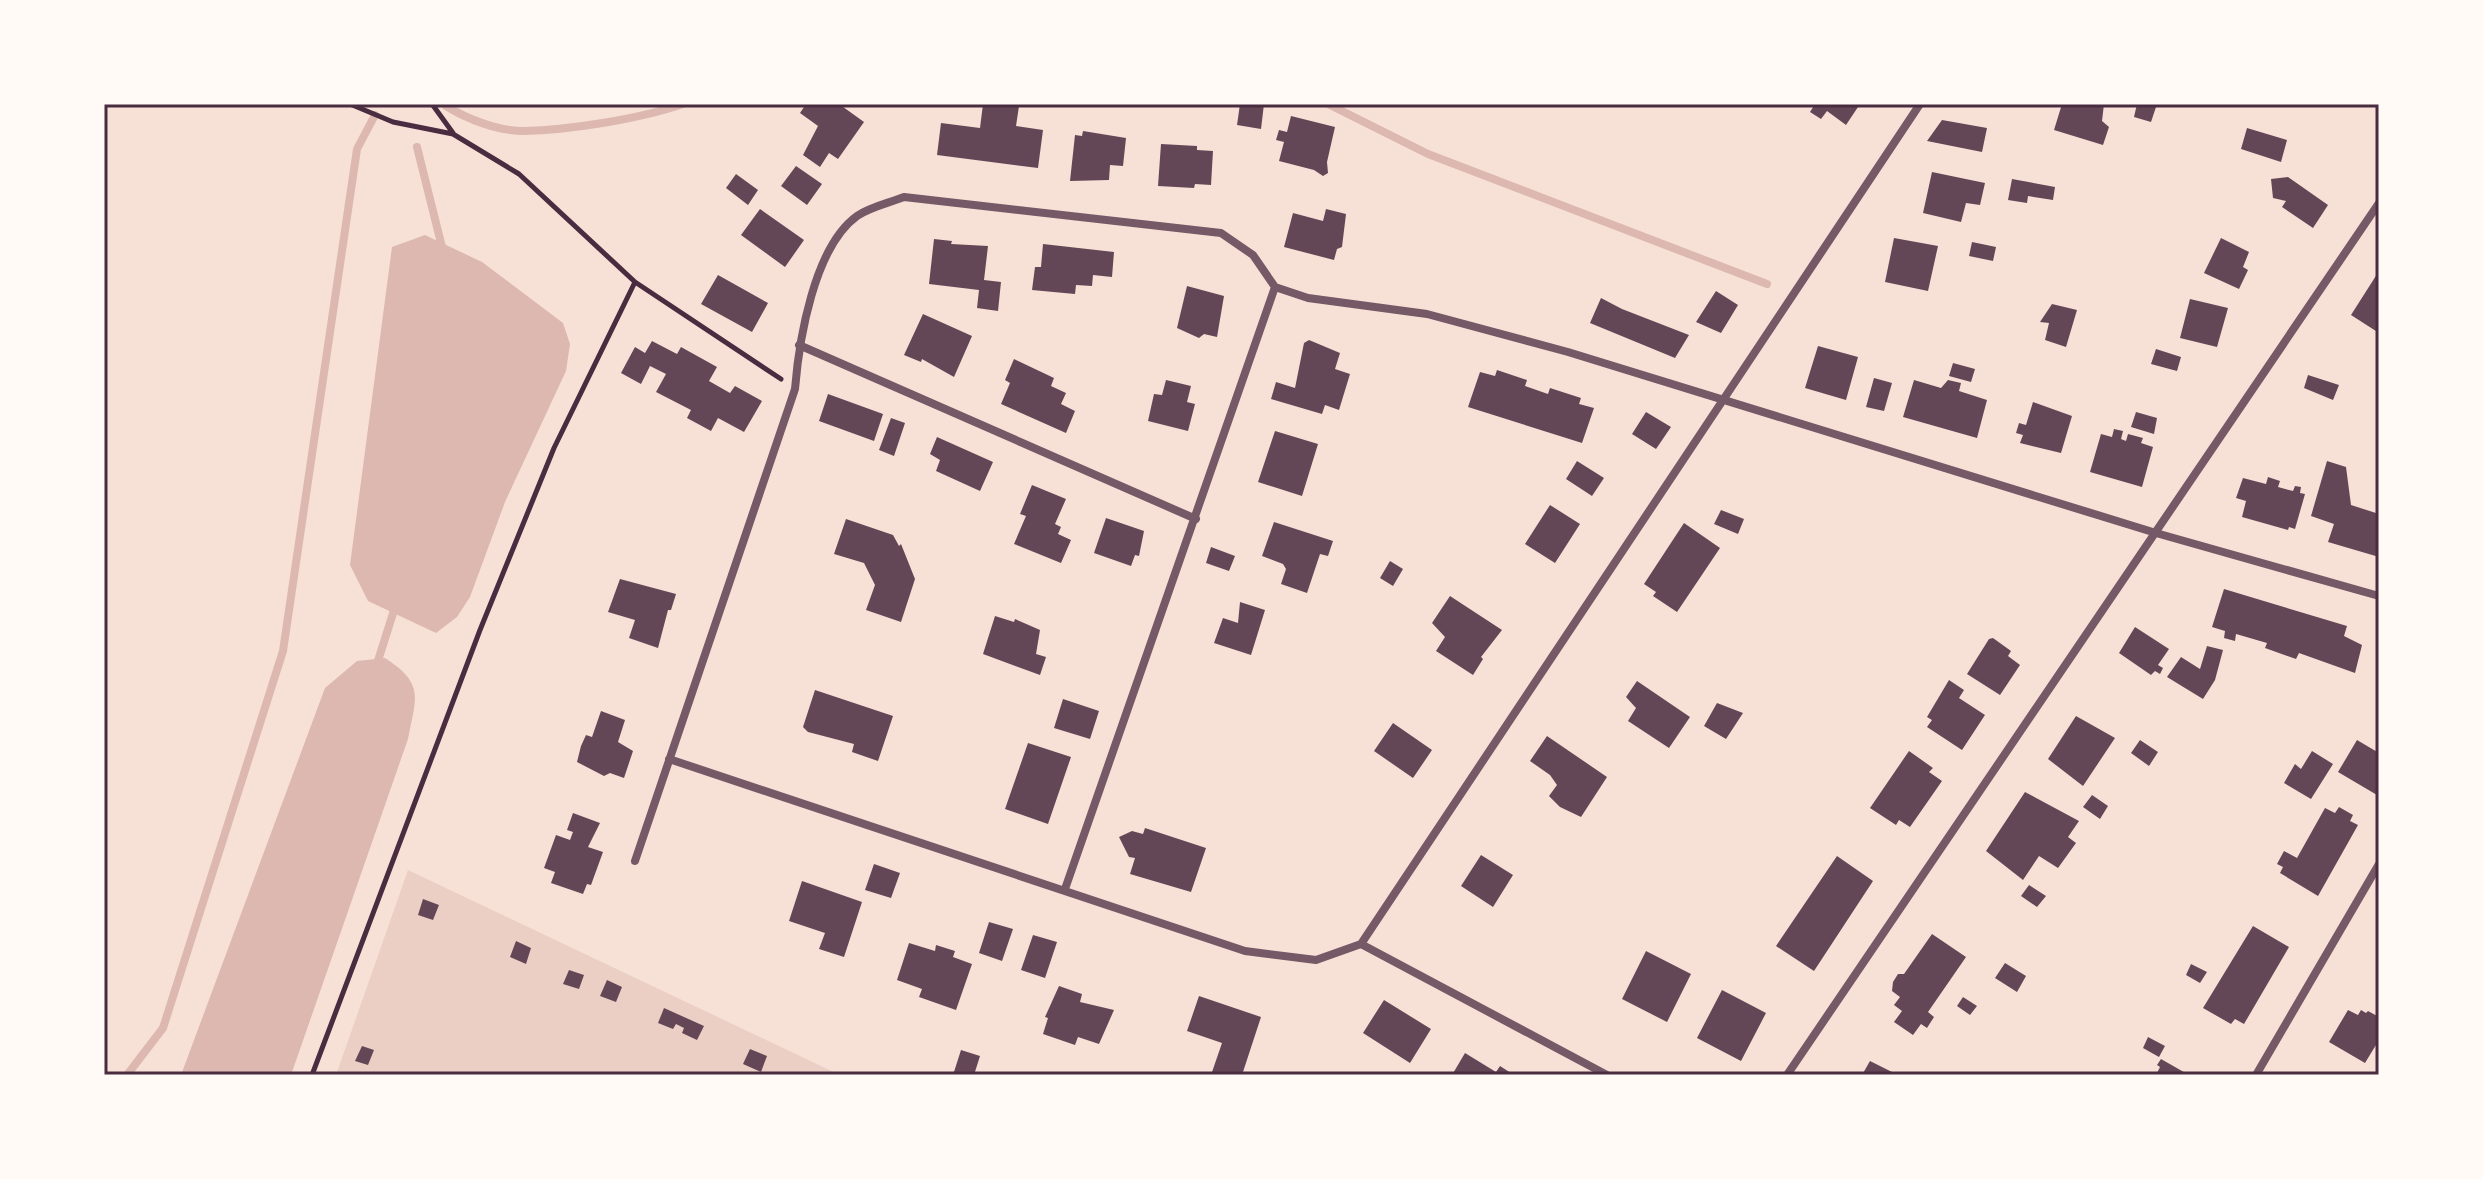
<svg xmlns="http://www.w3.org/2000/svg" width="2483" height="1179" font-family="'Noto Sans',sans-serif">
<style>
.green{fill:#ebcfc5}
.water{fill:#dcb8b0}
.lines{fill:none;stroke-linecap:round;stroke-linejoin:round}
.stream{stroke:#dcb8b0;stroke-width:8}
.building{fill:#644757}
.path{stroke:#4a2c40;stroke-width:5}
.minor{stroke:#755966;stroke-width:8}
.neatline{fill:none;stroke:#4a2c40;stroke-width:3}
</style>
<rect width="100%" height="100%" fill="#f7e1d7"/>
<path class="green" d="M408 870 840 1075H336Z"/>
<path class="water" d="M425 235 482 262 563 323 570 344 566 371 505 502 470 597 457 617 436 633 368 601 350 565 392 247Z
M385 658C425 684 416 697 408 739L291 1075H181L325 688 357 661Z"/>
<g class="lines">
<path class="stream" d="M1328 104 1428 154 1767 284
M446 106C467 119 498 131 523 131 570 130 639 119 683 104
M417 147 444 255
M376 667 396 604
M127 1075 163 1028 283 651 357 149 375 115"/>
</g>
<path class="building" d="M806 104H839L864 122 838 159 829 153 820 167 803 155 818 126 800 113Z
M983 104 1019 106 1016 126 1043 130 1038 168 937 155 941 123 980 128Z
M1240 104H1264L1261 129 1237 125Z
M1815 104H1860L1846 125 1827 111 1821 119 1810 112Z
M2062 104H2104L2102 121 2109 127 2103 145 2054 130Z
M2137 104H2157L2151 122 2134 117Z
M1291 116 1335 127 1327 162 1328 173 1323 176 1314 170 1279 161 1284 142 1276 140 1279 130 1287 132Z
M1942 120 1987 128 1982 152 1927 141Z
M2247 128 2287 140 2281 162 2241 149Z
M1083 131 1126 138 1123 166 1110 165 1109 180 1070 181 1075 135 1082 136Z
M1161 144 1197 146V150L1213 151 1211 185 1195 184 1194 188 1158 186Z
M796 166 822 184 807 205 781 186Z
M1932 172 1985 183 1980 205 1966 203 1961 222 1923 213Z
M736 174 758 190 748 205 726 188Z
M2288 177 2328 205 2313 228 2282 207 2286 201 2273 198 2271 179Z
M2012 179 2055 187 2053 200 2028 196 2027 203 2008 200Z
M760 209 804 240 785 267 741 235Z
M1326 209 1346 214 1342 247 1337 249 1334 260 1284 247 1293 213 1323 221Z
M1894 238 1938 246 1928 291 1885 282Z
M2221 238 2249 252 2243 267 2248 270 2239 289 2204 273Z
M934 239 952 241 951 244 988 246 984 280 1001 282 998 311 977 308 979 290 929 284Z
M1972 242 1996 247 1993 261 1969 256Z
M1043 244 1114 252 1112 277 1093 275 1092 286 1076 285 1075 294 1032 290 1035 267H1041Z
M2379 271V333L2351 315Z
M718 275 768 303 752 332 701 304Z
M1187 286 1224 296 1217 337 1204 334 1199 338 1177 328Z
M1716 291 1738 305 1721 333 1696 322Z
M1601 298 1622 309 1689 335 1675 358 1590 323Z
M2190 299 2228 308 2217 347 2180 338Z
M2052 304 2077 310 2066 347 2045 340 2049 323 2040 322Z
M923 314 972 336 954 377 922 359 921 362 904 355Z
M1309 340 1340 353 1335 369 1350 374 1339 410 1325 405 1322 414 1271 399 1276 382 1295 388 1304 343Z
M652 341 677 354 681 347 717 367 709 381 730 393 735 386 762 401 744 432 718 418 711 431 687 418 691 410 656 392 666 374 650 366 641 384 621 373 635 347 645 353Z
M1818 346 1858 357 1846 400 1805 388Z
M2156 349 2181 357 2177 371 2151 364Z
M1014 359 1054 378 1051 386 1066 393 1061 404 1075 411 1066 433 1001 404 1010 383 1005 380Z
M1953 363 1975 369 1971 382 1949 376Z
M1497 370 1527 380 1525 386 1548 394 1550 388 1581 398 1579 404 1594 408 1582 443 1468 407 1480 372 1495 376Z
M2308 375 2339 385 2333 400 2304 388Z
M1874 378 1892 383 1884 411 1866 407Z
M1166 380 1191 386 1187 402 1195 404 1188 431 1148 421 1154 394 1162 395Z
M1914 380 1941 388 1948 380 1961 383 1959 391 1987 400 1977 438 1903 417Z
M828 394 883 414 874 441 819 421Z
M2033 402 2072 416 2061 453 2020 443 2023 435 2016 433 2019 423 2026 425Z
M1646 412 1671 427 1656 449 1632 434Z
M2136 412 2157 418 2154 434 2131 427Z
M891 418 905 423 894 456 879 450Z
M2114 429 2123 431 2121 439 2126 441 2128 434 2143 438 2141 443 2153 447 2142 487 2090 472 2101 434 2112 437Z
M1275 431 1318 444 1302 496 1258 482Z
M937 437 993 462 980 491 936 471 940 460 930 454Z
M1577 461 1604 478 1592 496 1566 479Z
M2327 461 2346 467 2351 505 2379 514V557L2328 542 2334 524 2311 516Z
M2268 477 2280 481 2278 487 2293 491 2295 486 2301 487 2300 493 2305 494 2295 529 2289 527 2288 530 2242 517 2246 501 2236 498 2243 478 2266 484Z
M1032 485 1066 499 1055 524 1061 527 1058 534 1071 540 1061 563 1014 544 1026 516 1020 514Z
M1550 505 1580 524 1555 563 1525 544Z
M1721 510 1744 519 1738 534 1714 524Z
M1106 518 1144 531 1139 556 1135 555 1131 566 1094 553Z
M846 519 893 535 899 546 901 544 915 579 901 622 866 610 875 585 864 563 834 554Z
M1274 522 1333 541 1328 556 1320 554 1307 593 1281 584 1286 569 1283 564 1262 556Z
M1684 523 1720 548 1677 612 1653 596 1656 592 1644 584Z
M1211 547 1235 556 1229 571 1206 563Z
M1390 561 1403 569 1393 586 1380 578Z
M620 579 676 594 671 610H668L658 648 629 638 635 620 608 612Z
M2224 589 2347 626 2344 636 2362 645 2355 673 2299 653 2296 659 2265 648 2267 643 2236 634 2235 641 2224 638 2225 631 2212 627Z
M1450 596 1502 630 1481 657 1483 659 1473 675 1436 651 1445 637 1432 623Z
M1240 602 1265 610 1251 655 1214 643 1223 618 1238 623Z
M995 616 1014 622 1015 619 1040 630 1036 654 1046 657 1040 675 983 654Z
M2135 627 2169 649 2158 665 2163 668 2160 674 2155 671 2151 675 2119 653Z
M1993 638 2011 651 2008 656 2020 665 2000 695 1967 674 1989 639Z
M2207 646 2223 650 2215 680 2203 699 2167 677 2181 657 2200 669Z
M1949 680 1964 690 1959 698 1985 715 1962 750 1927 727 1932 720 1927 717Z
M1637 681 1690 717 1669 748 1628 721 1636 708 1626 697Z
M815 690 893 716 878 761 852 752 854 744 808 732 803 727Z
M1063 699 1099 711 1090 739 1054 728Z
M1717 703 1743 713 1726 739 1704 726Z
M601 711 625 720 618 742 633 751 624 778 610 773 604 776 577 762 581 746 586 735 592 737Z
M2076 716 2115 738 2083 786 2048 759Z
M1393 723 1432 750 1413 778 1374 751Z
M1547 736 1607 777 1581 817 1560 807 1549 796 1557 785 1550 775 1530 761Z
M2140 740 2158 752 2149 766 2131 753Z
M2357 740 2379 753 2377 795 2338 772Z
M1028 743 1071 757 1048 824 1005 809Z
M1909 751 1933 768 1929 772 1942 781 1910 827 1899 820 1896 825 1870 808Z
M2312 751 2333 764 2311 799 2284 783 2295 764 2301 769Z
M2025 792 2079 821 2068 837 2076 843 2058 868 2039 856 2023 880 1986 851Z
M2092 795 2108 806 2100 819 2083 807Z
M2339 807 2353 815 2350 821 2358 825 2318 896 2280 873 2283 867 2277 864 2284 851 2297 858 2325 808 2335 813Z
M573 813 600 823 588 847 603 852 591 885 587 884 583 894 551 883 555 872 544 868 556 835 570 840 573 832 567 830Z
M1145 828 1206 848 1191 892 1130 874 1135 858 1129 857 1119 837 1132 831 1143 834Z
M1481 855 1513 875 1493 907 1461 886Z
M1837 856 1873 881 1814 971 1776 946Z
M874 864 900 873 891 898 865 890Z
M802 881 862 902 844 957 819 949 825 933 789 921Z
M2029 885 2046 896 2037 907 2021 896Z
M423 899 439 905 433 920 418 915Z
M989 922 1013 929 1002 961 979 953Z
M2253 926 2289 947 2244 1024 2235 1019 2231 1024 2203 1008Z
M1932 934 1966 957 1928 1012 1934 1017 1927 1028 1921 1024 1913 1035 1894 1022 1902 1011 1894 1005 1900 997 1892 991 1893 982 1898 974H1904Z
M1033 935 1057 942 1045 978 1021 970Z
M516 941 531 948 526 964 510 957Z
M909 943 935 951 936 945 955 951 953 957 972 964 956 1010 919 997 922 989 897 980Z
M1646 951 1691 974 1667 1022 1622 999Z
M2005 963 2026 976 2017 992 1995 978Z
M2191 964 2207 972 2200 983 2186 975Z
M569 970 584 975 579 989 563 984Z
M607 980 622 987 616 1002 600 996Z
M1059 986 1082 994 1080 1002 1114 1010 1099 1044 1078 1037 1075 1045 1043 1034 1048 1018 1045 1017Z
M1722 990 1766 1013 1741 1061 1697 1038Z
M1199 996 1261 1017 1242 1075H1211L1222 1043 1187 1031Z
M1963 997 1977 1006 1970 1015 1957 1006Z
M1384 1000 1431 1029 1410 1063 1363 1033Z
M664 1008 704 1026 697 1040 682 1033 684 1028 676 1024 673 1029 658 1023Z
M2348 1010 2358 1015 2361 1010 2366 1013 2368 1011 2379 1017V1040L2365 1063 2329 1042Z
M2148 1037 2165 1046 2159 1057 2143 1048Z
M362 1046 374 1050 368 1065 355 1061Z
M750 1049 767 1056 761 1072 743 1064Z
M961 1050 980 1056 974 1075H953Z
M1465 1053 1496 1072 1500 1066 1514 1075H1452Z
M2161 1059 2189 1075H2160L2157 1073 2160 1067 2157 1065Z
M1870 1061 1898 1075H1862Z"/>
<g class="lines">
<path class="path" d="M350 104 393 122 453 134 519 174 635 282 781 379
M432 104 453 133
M312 1075 480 630 554 448 635 282"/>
<path class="minor" d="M1275 287 1308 298 1427 314 1568 352 2156 533 2379 596
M799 345 1196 519
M669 759 1245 951 1316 960 1361 944
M635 861 795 389C799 340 814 247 857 216 870 207 889 203 904 197L1221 233 1253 255 1275 287 1065 889
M1361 944 1920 104
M1361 944 1607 1075
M1787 1075 2379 203
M2256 1075 2379 864"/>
</g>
<rect width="2483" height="1179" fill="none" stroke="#fffaf5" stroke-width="212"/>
<rect x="106" y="106" width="2271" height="967" class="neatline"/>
</svg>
